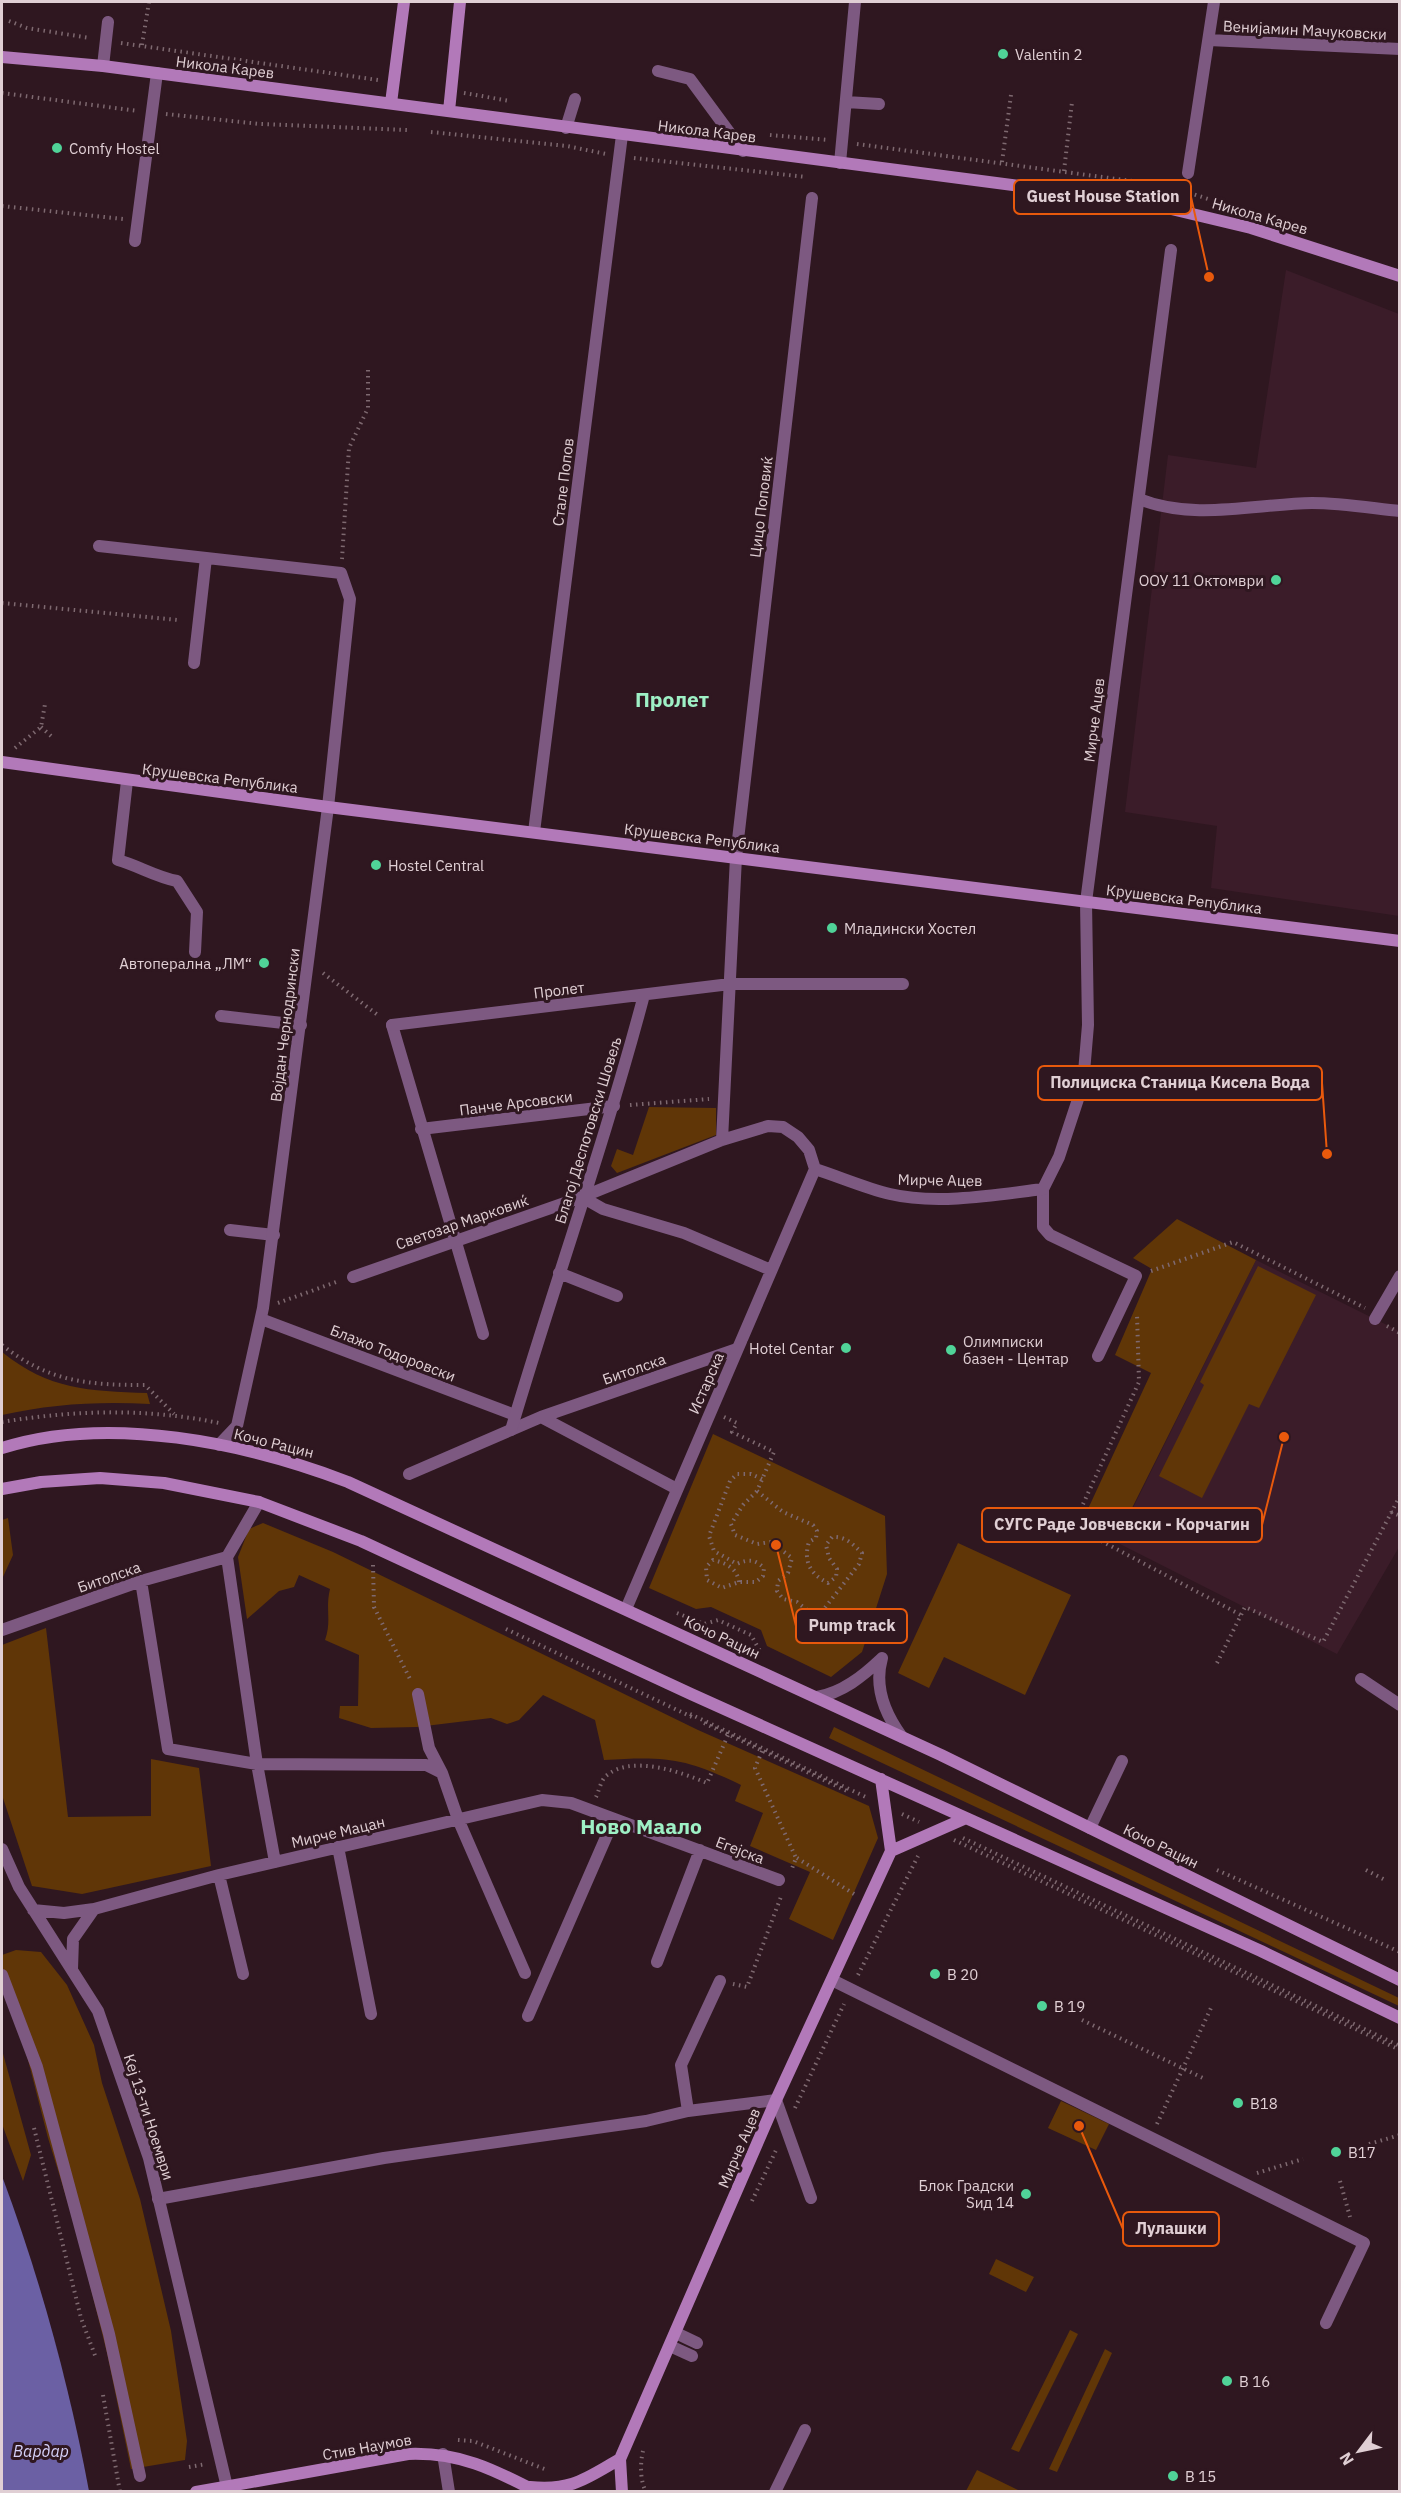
<svg xmlns="http://www.w3.org/2000/svg" width="1401" height="2493" font-family="'IBM Plex Sans',sans-serif">
<style>
.built{fill:#3b1c29}
.green{fill:#603607}
.water{fill:#6b60a4}
.lines{fill:none;stroke-linecap:round;stroke-linejoin:round}
.path{stroke:#7e6970;stroke-width:4;stroke-dasharray:1.5 4.5;stroke-linecap:butt}
.lane{stroke:#7d5981;stroke-width:12}
.street{stroke:#7d5981;stroke-width:12}
.secondary{stroke:#b279b9;stroke-width:12}
.poi-dot{fill:#50d398;stroke:#2f1720;stroke-width:2}
.labels{text-anchor:middle;dominant-baseline:central;stroke-width:6;stroke-linejoin:round;paint-order:stroke}
.street-label{font-size:15px;fill:#e0cfd4;stroke:#2f1720}
.poi-label{font-size:15px;fill:#e0cfd4;stroke:#2f1720;text-anchor:start}
.water-label{font-size:16px;font-style:italic;fill:#d6d2fa;stroke:#2f1720}
.district-label{font-size:21px;font-weight:bold;fill:#9ef0c5;stroke:#2f1720}
.leader{fill:none;stroke:#e8590c;stroke-width:2}
.callout-dot{fill:#e8590c;stroke:#2f1720;stroke-width:2}
.callout{fill:#2f1720;stroke:#e8590c;stroke-width:2}
.callout-label{font-size:16px;text-anchor:middle;font-weight:bold;fill:#e0cfd4}
</style>
<rect width="100%" height="100%" fill="#2f1720"/>
<path class="built" d="M1286 270 1399 314V916L1211 888 1217 826 1125 812 1168 455 1256 468Z
M1256 1260 1399 1331V1547L1337 1654 1116 1542Z"/>
<path class="green" d="M649 1107 716 1108V1135L617 1173 611 1166 617 1149 633 1155Z
M1177 1219 1256 1260 1115 1542 1081 1524 1151 1373 1115 1355 1152 1269 1133 1258Z
M1258 1266 1316 1295 1259 1408 1249 1404 1202 1498 1159 1476 1204 1385 1200 1382Z
M2 1352C49 1390 89 1391 147 1393L150 1404C100 1401 50 1404 2 1415Z
M713 1434 885 1516 887 1574 862 1652 831 1677 767 1646 761 1630 711 1607 696 1609 649 1588Z
M8 1518 13 1555 2 1579V1520Z
M263 1523 333 1552 698 1730 869 1806 878 1838 833 1940 789 1919 810 1872 750 1846 763 1813 735 1801 741 1785C686 1758 666 1756 604 1760L595 1720 543 1695 519 1720 507 1724 491 1718 417 1727 371 1728 339 1718 340 1706H358L359 1655 325 1640C332 1620 325 1610 330 1589L299 1575 294 1587 279 1591 247 1619 238 1557 249 1529Z
M958 1543 1071 1595 1025 1695 944 1657 929 1688 898 1673Z
M46 1628 68 1817 151 1816V1759L199 1768 211 1866 82 1894 32 1886 2 1795V1645Z
M834 1727 1399 1998V2006L829 1738Z
M16 1950 41 1952 67 1985 94 2045 102 2083 140 2199 171 2331 187 2441 185 2460 131 2469 107 2353 76 2229 48 2138 18 2021 2 1975V1955Z
M2 2050 31 2155 23 2181 2 2124Z
M1061 2101 1109 2124 1096 2150 1048 2128Z
M996 2259 1034 2277 1026 2292 989 2274Z
M1070 2330 1078 2334 1019 2452 1011 2449Z
M1105 2349 1112 2353 1057 2472 1049 2469Z
M977 2470 1020 2491H966Z"/>
<path class="water" d="M2 2176C40 2278 69 2384 89 2491H2Z"/>
<g class="lines">
<path class="path" d="M9 21 27 28 90 38
M121 43 378 80
M142 45 149 2
M2 93 138 111
M464 93 510 101
M166 114 260 124 408 130
M431 132 567 146 606 154
M770 135 829 140
M857 144 1169 186 1208 199
M634 158 806 177
M1002 162 1011 95
M1064 171 1072 102
M2 206 123 219
M342 559 349 448 368 408V366
M2 603 178 620
M41 727 51 736
M15 748 41 727 45 704
M323 973 379 1016
M630 1105 709 1099
M1151 1271 1233 1242 1365 1308
M278 1303 339 1281
M1387 1326 1400 1333
M2 1345C49 1382 87 1385 145 1385L174 1414
M724 1417 737 1423 732 1432 774 1452 757 1491 743 1505 731 1524 735 1535 757 1544 771 1542 792 1558 788 1573 778 1581 777 1591 783 1599 797 1602 812 1614H820L859 1564 862 1553C853 1544 845 1536 832 1537L826 1545 829 1558 837 1569 836 1577 828 1583C810 1574 803 1561 809 1542L816 1538 817 1531 813 1525 783 1512 757 1491
M2 1422C75 1410 147 1408 219 1423
M1391 1512 1400 1516
M1073 1526 1139 1382 1137 1314
M1021 1529 1073 1526 1241 1615
M373 1565 374 1607 411 1681
M739 1582C737 1568 726 1563 713 1560L706 1567 707 1580 722 1588 739 1582H756L763 1576 764 1568C755 1559 748 1559 737 1564L714 1551 709 1536 730 1481 737 1474H751L762 1479
M677 1613 704 1624 718 1620 751 1635 761 1653
M506 1629 692 1717
M1217 1663 1245 1607 1323 1642 1400 1496
M690 1714 868 1798
M704 1723 849 1792
M762 1751 755 1768 796 1858 791 1871
M596 1797C599 1791 601 1780 606 1776 631 1754 681 1772 707 1783L728 1735
M902 1814 919 1822
M963 1838 1400 2046
M954 1840 1400 2050
M797 1858 854 1894
M1217 1870 1400 1952
M1366 1870 1385 1880
M858 1975 918 1856
M733 1984 747 1987 782 1894
M1082 2020 1205 2079
M795 2108 844 2004
M1157 2124 1211 2008
M34 2128 81 2318 96 2358
M1369 2144 1400 2135
M1257 2173 1303 2159
M1340 2181 1350 2217
M752 2201 777 2148
M103 2395 120 2492
M458 2440 473 2441 547 2470
M643 2451C640 2464 640 2480 646 2492
M189 2467 206 2464"/>
<path class="lane" d="M103 66 108 22
M658 71 690 79 743 151
M846 102 879 104
M566 128 575 99
M840 163 855 2
M1139 499C1194 521 1255 504 1312 503 1341 503 1371 508 1400 511
M99 546 341 573 350 599 328 807
M194 663 206 558
M127 781 118 860C139 866 156 877 177 881L197 912 195 952
M221 1016 301 1025
M392 1025 483 1334
M421 1129 614 1106
M1043 1189V1227L1050 1235 1136 1276 1098 1356
M230 1230 274 1235
M261 1319 515 1415
M1375 1319 1400 1276
M541 1417 677 1489
M409 1474 541 1417 737 1349
M882 1658C874 1686 885 1714 902 1737
M1361 1679 1400 1705
M817 1697C842 1693 863 1676 881 1659
M1090 1828 1122 1761
M832 1980 1364 2243 1326 2323
M688 2111 681 2065 720 1981
M158 2199 384 2158 646 2121 688 2111 776 2100 811 2198
M676 2333 697 2343
M670 2346 692 2356
M443 2454 449 2492
M775 2492 805 2430"/>
<path class="street" d="M1209 40 1400 49
M1188 173 1214 2
M135 241 157 73
M534 832 622 135
M392 1025 730 984H903
M722 1140 736 857 812 198
M582 1197 603 1209 684 1233 771 1270
M559 1273 617 1296
M353 1277 582 1197 722 1140 768 1126 783 1127 798 1137 809 1150 815 1169C840 1177 865 1188 890 1194 936 1205 996 1195 1043 1189L1059 1157 1083 1084 1088 1025 1086 902 1171 250
M511 1430C554 1285 605 1142 644 995
M219 1445 237 1426 263 1308 328 807
M259 1502 227 1557 257 1764 275 1862
M141 1581 168 1749 257 1764 426 1765 442 1773 458 1819 525 1973
M626 1609 815 1169
M2 1630 141 1581 227 1557
M418 1694 429 1748 442 1773
M338 1847 371 2014
M2 1849 19 1887 98 2011 149 2158 227 2487
M219 1875 243 1974
M33 1910 64 1913 94 1909 219 1875 542 1800 571 1803 779 1880
M657 1962 700 1850
M72 1969 73 1939 94 1909
M2 1975 37 2067 109 2334 140 2476
M528 2016 614 1819"/>
<path class="secondary" d="M2 57 103 66 256 86 1142 202 1251 228 1400 276
M391 103 404 2
M449 111 460 2
M2 762 328 807 1400 941
M2 1448C109 1414 246 1443 348 1482L941 1755 1400 1980
M2 1489 41 1482 100 1478 164 1483 259 1502 361 1541 691 1694 1261 1951 1400 2018
M891 1851 966 1818
M530 2487C572 2491 585 2479 620 2459
M196 2492 408 2454C459 2452 493 2469 537 2492
M622 2492 620 2459 776 2100 891 1851 881 1779"/>
</g>
<g class="poi-dot">
<circle cx="1003" cy="54" r="6"/>
<circle cx="57" cy="148" r="6"/>
<circle cx="1276" cy="580" r="6"/>
<circle cx="376" cy="865" r="6"/>
<circle cx="832" cy="928" r="6"/>
<circle cx="264" cy="963" r="6"/>
<circle cx="846" cy="1348" r="6"/>
<circle cx="951" cy="1350" r="6"/>
<circle cx="935" cy="1974" r="6"/>
<circle cx="1042" cy="2006" r="6"/>
<circle cx="1238" cy="2103" r="6"/>
<circle cx="1336" cy="2152" r="6"/>
<circle cx="1026" cy="2194" r="6"/>
<circle cx="1227" cy="2381" r="6"/>
<circle cx="1173" cy="2476" r="6"/>
</g>
<g class="labels">
<g class="street-label">
<text transform="translate(1305 30) rotate(3)">Венијамин Мачуковски</text>
<text transform="translate(225 67) rotate(7)">Никола Карев</text>
<text transform="translate(707 131) rotate(7)">Никола Карев</text>
<text transform="translate(1260 216) rotate(16)">Никола Карев</text>
<text transform="translate(563 482) rotate(-83)">Стале Попов</text>
<text transform="translate(761 507) rotate(-83)">Цицо Поповиќ</text>
<text transform="translate(1094 720) rotate(-83)">Мирче Ацев</text>
<text transform="translate(220 778) rotate(7)">Крушевска Република</text>
<text transform="translate(702 838) rotate(7)">Крушевска Република</text>
<text transform="translate(1184 899) rotate(7)">Крушевска Република</text>
<text transform="translate(559 990) rotate(-7)">Пролет</text>
<text transform="translate(285 1025) rotate(-83)">Војдан Чернодрински</text>
<text transform="translate(516 1103) rotate(-7)">Панче Арсовски</text>
<text transform="translate(588 1130) rotate(-73)">Благој Деспотовски Шовељ</text>
<text transform="translate(940 1180) rotate(1)">Мирче Ацев</text>
<text transform="translate(462 1222) rotate(-19)">Светозар Марковиќ</text>
<text transform="translate(393 1353) rotate(21)">Блажо Тодоровски</text>
<text transform="translate(634 1369) rotate(-19)">Битолска</text>
<text transform="translate(706 1383) rotate(-66)">Истарска</text>
<text transform="translate(274 1443) rotate(14)">Кочо Рацин</text>
<text transform="translate(109 1577) rotate(-19)">Битолска</text>
<text transform="translate(722 1637) rotate(25)">Кочо Рацин</text>
<text transform="translate(338 1832) rotate(-13)">Мирче Мацан</text>
<text transform="translate(1161 1846) rotate(26)">Кочо Рацин</text>
<text transform="translate(740 1850) rotate(21)">Егејска</text>
<text transform="translate(149 2117) rotate(72)">Кеј 13-ти Ноември</text>
<text transform="translate(739 2148) rotate(-67)">Мирче Ацев</text>
<text transform="translate(367 2447) rotate(-10)">Стив Наумов</text>
</g>
<g class="poi-label">
<text x="1015" y="54">Valentin 2</text>
<text x="69" y="148">Comfy Hostel</text>
<text x="1264" y="580" text-anchor="end">ООУ 11 Октомври</text>
<text x="388" y="865">Hostel Central</text>
<text x="844" y="928">Младински Хостел</text>
<text x="252" y="963" text-anchor="end">Автоперална „ЛМ“</text>
<text x="963" y="1341">Олимписки<tspan x="963" dy="17">базен - Центар</tspan></text>
<text x="834" y="1348" text-anchor="end">Hotel Centar</text>
<text x="947" y="1974">B 20</text>
<text x="1054" y="2006">B 19</text>
<text x="1250" y="2103">B18</text>
<text x="1348" y="2152">B17</text>
<text x="1014" y="2185" text-anchor="end">Блок Градски<tspan x="1014" dy="17">Sид 14</tspan></text>
<text x="1239" y="2381">B 16</text>
<text x="1185" y="2476">B 15</text>
</g>
<g class="water-label">
<text x="41" y="2451">Вардар</text>
</g>
<g class="district-label">
<text x="672" y="699">Пролет</text>
<text x="641" y="1826">Ново Маало</text>
</g>
</g>
<path class="leader" d="M1209 277L1191 197M1327 1154L1322 1083M1284 1437L1262 1525M776 1545L796 1626M1079 2126L1123 2229"/>
<g class="callout-dot">
<circle cx="1209" cy="277" r="6"/>
<circle cx="1327" cy="1154" r="6"/>
<circle cx="1284" cy="1437" r="6"/>
<circle cx="776" cy="1545" r="6"/>
<circle cx="1079" cy="2126" r="6"/>
</g>
<g class="callout">
<rect x="1014" y="180" width="177" height="34" rx="6"/>
<rect x="1038" y="1066" width="284" height="34" rx="6"/>
<rect x="982" y="1508" width="280" height="34" rx="6"/>
<rect x="796" y="1609" width="111" height="34" rx="6"/>
<rect x="1123" y="2212" width="96" height="34" rx="6"/>
</g>
<g class="callout-label">
<text x="1103" y="202">Guest House Station</text>
<text x="1180" y="1088">Полициска Станица Кисела Вода</text>
<text x="1122" y="1530">СУГС Раде Јовчевски - Корчагин</text>
<text x="852" y="1631">Pump track</text>
<text x="1171" y="2234">Лулашки</text>
</g>
<rect width="1401" height="2493" fill="none" stroke="#e0cfd4" stroke-width="6"/>
<g transform="translate(1359 2451) rotate(238)" stroke="#2f1720" stroke-width="4.5" paint-order="stroke">
<path d="M0-4.5L10 22L0 15L-10 22Z" fill="#e0cfd4"/>
<text y="-9" font-size="16" font-weight="bold" text-anchor="middle" fill="#e0cfd4">N</text>
</g>
</svg>
